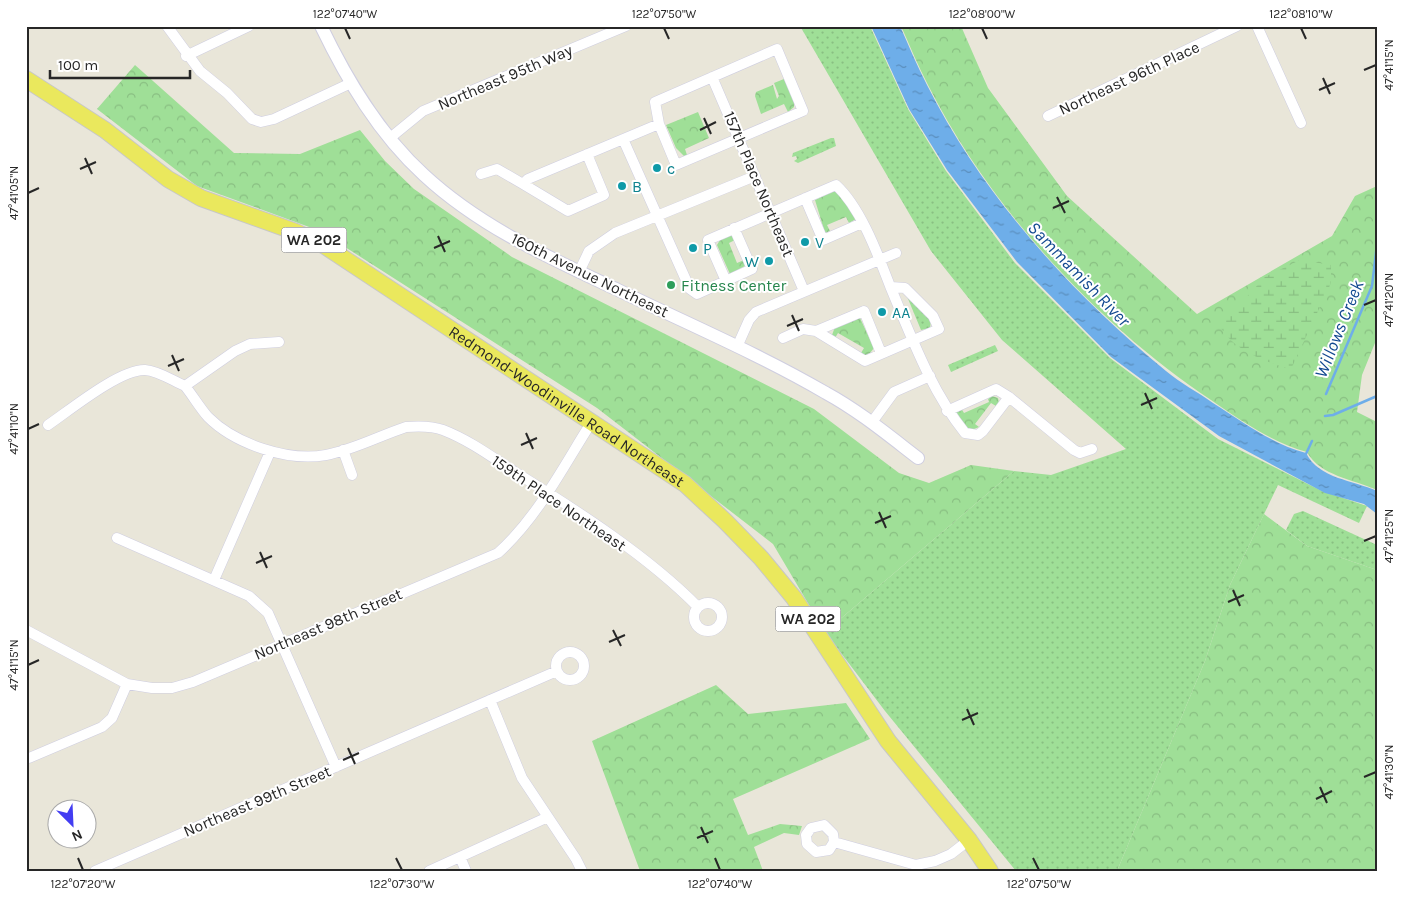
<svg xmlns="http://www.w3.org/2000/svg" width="1403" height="897" font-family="Karla,sans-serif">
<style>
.grass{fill:url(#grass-dots)}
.forest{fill:url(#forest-crowns)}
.wetland{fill:url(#wetland-marsh)}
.water{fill:url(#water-ripples)}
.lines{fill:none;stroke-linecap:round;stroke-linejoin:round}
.stream{stroke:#6eaee9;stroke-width:2.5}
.minor-casing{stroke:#cfcee0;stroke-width:11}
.tertiary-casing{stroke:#cfcee0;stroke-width:14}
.primary-casing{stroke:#c7c7c7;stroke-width:18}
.minor{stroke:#fff;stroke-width:10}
.tertiary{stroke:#fff;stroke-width:12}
.primary{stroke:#eae85d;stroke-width:16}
.ticks{fill:none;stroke:#272727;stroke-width:2}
.culture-dot{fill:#0f9aa8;stroke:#fff;stroke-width:2}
.leisure-dot{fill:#2e9e5b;stroke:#fff;stroke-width:2}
.labels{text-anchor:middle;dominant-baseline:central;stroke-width:4;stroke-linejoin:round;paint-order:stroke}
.shield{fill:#fff;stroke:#686868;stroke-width:1}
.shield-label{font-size:15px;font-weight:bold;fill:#272727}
.street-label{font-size:16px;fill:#272727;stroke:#fff}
.culture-label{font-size:16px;fill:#0d838f;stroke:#fff;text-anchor:start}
.leisure-label{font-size:16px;fill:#27864d;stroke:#fff;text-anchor:start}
.water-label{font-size:18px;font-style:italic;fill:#124990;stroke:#fff}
.neatline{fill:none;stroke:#272727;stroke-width:2}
.ticks-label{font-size:12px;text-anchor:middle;fill:#272727}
</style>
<defs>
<pattern id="grass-dots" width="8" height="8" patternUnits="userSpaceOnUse" patternTransform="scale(1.25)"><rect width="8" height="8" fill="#9fdf97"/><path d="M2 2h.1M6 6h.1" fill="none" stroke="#89bf82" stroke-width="1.8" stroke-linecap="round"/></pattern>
<pattern id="forest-crowns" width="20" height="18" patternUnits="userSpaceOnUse" patternTransform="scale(1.25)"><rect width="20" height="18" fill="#9fdf97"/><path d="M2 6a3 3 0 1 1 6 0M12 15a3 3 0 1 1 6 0" fill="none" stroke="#89bf82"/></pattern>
<pattern id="wetland-marsh" width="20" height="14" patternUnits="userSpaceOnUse" patternTransform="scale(1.25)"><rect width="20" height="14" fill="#9fdf97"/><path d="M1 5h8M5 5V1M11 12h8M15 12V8" fill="none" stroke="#89bf82"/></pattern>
<pattern id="water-ripples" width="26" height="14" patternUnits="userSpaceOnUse" patternTransform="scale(1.25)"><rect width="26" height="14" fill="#6eaee9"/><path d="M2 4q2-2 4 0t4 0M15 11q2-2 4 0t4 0" fill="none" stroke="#5a8ebd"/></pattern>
</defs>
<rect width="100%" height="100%" fill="#e9e6d9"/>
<path class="grass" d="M800 26H870L908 109 946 171 1015 263 1110 358 1218 439 1322 491 1367 506 1359 523 1278 485 1230 585 1205 661 1117 871H1016L885 711 825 632 1014 471 1051 475 1126 449 1002 340 931 251Z
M831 138H834L836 146 798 163 794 161 797 159 796 156 792 157 793 153Z
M906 294 931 320 930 328 921 330Z
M995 345 998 351 951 372 948 365Z
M1303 511 1377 545V570L1307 546 1286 530 1294 514Z"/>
<path class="forest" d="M901 26H961L988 88 1067 196 1197 314 1332 236 1355 196 1377 186V338L1362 375 1357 412 1377 422V490C1353 479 1320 476 1307 452 1273 443 1240 420 1211 400 1097 324 990 208 928 85 918 66 910 46 901 26Z
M135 65 234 153 300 154 360 130 385 161 414 189 512 257 814 409 899 473 929 483 971 465 1014 471 825 632 773 544 597 408 320 231 197 186 97 109Z
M784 79 794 101V107L788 112 784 104 761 114 755 96 756 92 773 85 777 99 779 96 774 83Z
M698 112 709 138 685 149 687 155 684 156 676 148 666 125Z
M834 191H837L856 219 849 223 846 217 827 225 830 231 825 233 815 200Z
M731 235 735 240 729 243 737 263 744 260 745 266 730 274 717 245 720 240Z
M860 318 874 348 870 353 864 356 861 353 864 348 838 333 835 338 832 335 835 327Z
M992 396 998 398 999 403 996 406 991 403 975 424 979 427 969 431 956 412 961 408 964 413 989 402 988 399Z
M1264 514 1307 546 1377 570V871H1117L1205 661 1230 585Z
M716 685 748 714 846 703 870 739 733 799 748 835 780 824 802 826 799 835 784 833 754 847 763 871H640L592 741Z"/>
<path class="wetland" d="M1300 260 1331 265V283L1291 369C1267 363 1231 349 1220 326L1265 277Z"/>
<path class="water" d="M871 26H900C909 46 917 66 927 85 983 196 1070 292 1166 371 1180 383 1198 392 1213 403 1242 421 1273 445 1306 453 1319 479 1353 480 1377 491V514L1364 504 1325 493 1219 436 1111 357 1017 262 947 170 909 109Z"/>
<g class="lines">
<path class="stream" d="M1326 394 1372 286 1377 244
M1325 416 1333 415 1377 396
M1305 456 1312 441"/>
<defs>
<path id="minor" d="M167 26 200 71 227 93 252 119 261 122 274 119 351 83
M1257 26 1301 123
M186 56 249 26
M712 77 804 291
M1048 116 1237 26
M390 138 423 111 626 26
M623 139 690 289 697 294 752 269 734 228
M481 174 497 169 523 184 528 179 659 124 655 102 777 49 803 111 676 165 659 124
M523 184 568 211 604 195 587 154
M805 198 823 240 862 223
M579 272 589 251 615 233 755 176
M726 281 708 240 836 185C861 208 878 255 890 286 911 336 931 391 965 433L978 435 983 431 1009 397 996 389 947 411
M783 338 803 329 816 331
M737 347 749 320 756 312 896 253
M881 353 864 311 816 331 865 361 939 329 933 316 905 288 891 287
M185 386C193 396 200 408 208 417 235 444 288 462 326 455 353 450 379 436 406 427 418 426 432 426 443 430 469 440 492 457 515 472 576 510 648 556 698 607
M1009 397 1074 450 1080 453 1092 449
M872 422 894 392 930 376
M48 425C70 410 120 369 145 370 159 371 173 381 185 386L235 351 250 344 279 342
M343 450 352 475
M117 538 249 596 268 613 336 767
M214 580 270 452
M694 617a14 14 0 1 1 28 0a14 14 0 1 1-28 0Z
M26 630 127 684 152 688H172L193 682 498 553C538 517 563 467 591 423
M556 666a14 14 0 1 1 28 0a14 14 0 1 1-28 0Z
M490 700 522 778 576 859 582 871
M29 758 102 727 112 718 127 684
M834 842 829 850 816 852 807 844 806 835 811 828 824 825 833 834 834 842 916 865 935 861 951 854 969 840
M460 857 466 871
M95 871 557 671
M429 871 548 817"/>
<path id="tertiary" d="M321 26C347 80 379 134 424 175 480 227 550 258 618 290 688 324 759 354 826 393 859 411 888 435 918 458"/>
<g id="primary">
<path id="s1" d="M26 79 105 130 168 179 201 198 296 232 325 246 685 484 725 521 761 558 794 598 888 741 969 840 990 871"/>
</g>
</defs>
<use href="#minor" class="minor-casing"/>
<use href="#tertiary" class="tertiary-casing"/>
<use href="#primary" class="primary-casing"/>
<use href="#minor" class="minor"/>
<use href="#tertiary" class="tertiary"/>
<use href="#primary" class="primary"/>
</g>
<path class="ticks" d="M345 28 350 39M664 28 669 39M982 28 987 39M1301 28 1306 39M1364 70 1376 65M1323 78 1330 94M1319 90 1335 83M704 118 711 134M700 130 716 122M85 158 92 174M80 169 96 162M28 193 39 188M1057 197 1065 213M1053 208 1069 201M438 236 445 252M434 248 450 241M1364 305 1376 300M792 315 799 331M787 326 803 319M172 355 179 371M168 366 184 359M1145 393 1152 409M1141 405 1157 398M28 429 39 424M526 433 533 449M521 445 537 438M879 512 886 528M875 523 891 516M1364 541 1376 536M260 552 267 568M256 563 272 556M1233 590 1240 606M1228 602 1244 595M613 630 621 646M609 642 625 635M28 665 39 660M967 709 974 725M962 720 978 713M348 748 355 764M343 760 359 753M1364 777 1376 772M1320 787 1327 803M1316 799 1332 791M701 827 708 843M697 838 713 831M78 858 83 870M396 858 402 870M715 858 720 870M1033 858 1039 870"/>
<g class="culture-dot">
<circle cx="657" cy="168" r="5"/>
<circle cx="622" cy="186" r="5"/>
<circle cx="805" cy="242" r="5"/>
<circle cx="693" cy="248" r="5"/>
<circle cx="769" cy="261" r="5"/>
<circle cx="882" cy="312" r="5"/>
</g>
<circle class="leisure-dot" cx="671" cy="285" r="5"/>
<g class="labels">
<g class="shield">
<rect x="281.5" y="227.5" width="65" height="25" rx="4"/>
<rect x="775.5" y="606.5" width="65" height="25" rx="4"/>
</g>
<g class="shield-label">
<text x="314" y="240">WA 202</text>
<text x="808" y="619">WA 202</text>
</g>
<g class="street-label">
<text transform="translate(505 77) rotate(-23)">Northeast 95th Way</text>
<text transform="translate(1129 78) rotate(-25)">Northeast 96th Place</text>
<text transform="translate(759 184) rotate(67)">157th Place Northeast</text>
<text transform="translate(590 275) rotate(26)">160th Avenue Northeast</text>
<text stroke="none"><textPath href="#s1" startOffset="635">Redmond-Woodinville Road Northeast</textPath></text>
<text transform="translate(559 503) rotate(34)">159th Place Northeast</text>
<text transform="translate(328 624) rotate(-23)">Northeast 98th Street</text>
<text transform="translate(257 801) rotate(-23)">Northeast 99th Street</text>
</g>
<g class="culture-label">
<text x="667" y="168">c</text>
<text x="632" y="186">B</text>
<text x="815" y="242">V</text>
<text x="703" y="248">P</text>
<text x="759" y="261" text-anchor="end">W</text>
<text x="892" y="312">AA</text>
</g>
<g class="leisure-label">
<text x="681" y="285">Fitness Center</text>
</g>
<g class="water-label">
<text transform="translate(1079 274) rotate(46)">Sammamish River</text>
<text transform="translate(1339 329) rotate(-68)">Willows Creek</text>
</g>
</g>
<rect width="1403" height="897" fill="none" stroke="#ffffff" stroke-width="55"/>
<g transform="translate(72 824) rotate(156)"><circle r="24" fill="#ffffff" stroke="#a9a9a9"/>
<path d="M0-4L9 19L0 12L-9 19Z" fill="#433df2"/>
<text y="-8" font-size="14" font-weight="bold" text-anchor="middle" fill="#272727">N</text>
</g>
<path d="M50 70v8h140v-8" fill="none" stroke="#272727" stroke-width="2.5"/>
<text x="58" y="70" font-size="15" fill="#272727" stroke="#ffffff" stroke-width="4" paint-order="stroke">100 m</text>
<rect x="28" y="28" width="1348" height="842" class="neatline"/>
<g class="ticks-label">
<text x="345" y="18">122°07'40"W</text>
<text x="664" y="18">122°07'50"W</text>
<text x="982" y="18">122°08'00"W</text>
<text x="1301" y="18">122°08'10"W</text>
<text transform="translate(1389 65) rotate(-90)" y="4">47°41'15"N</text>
<text transform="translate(14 193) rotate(-90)" y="4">47°41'05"N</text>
<text transform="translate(1389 300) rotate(-90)" y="4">47°41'20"N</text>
<text transform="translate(14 429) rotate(-90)" y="4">47°41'10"N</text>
<text transform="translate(1389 536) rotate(-90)" y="4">47°41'25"N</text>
<text transform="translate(14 665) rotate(-90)" y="4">47°41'15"N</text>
<text transform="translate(1389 772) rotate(-90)" y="4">47°41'30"N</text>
<text x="83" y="888">122°07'20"W</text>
<text x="402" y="888">122°07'30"W</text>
<text x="720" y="888">122°07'40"W</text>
<text x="1039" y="888">122°07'50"W</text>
</g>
</svg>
